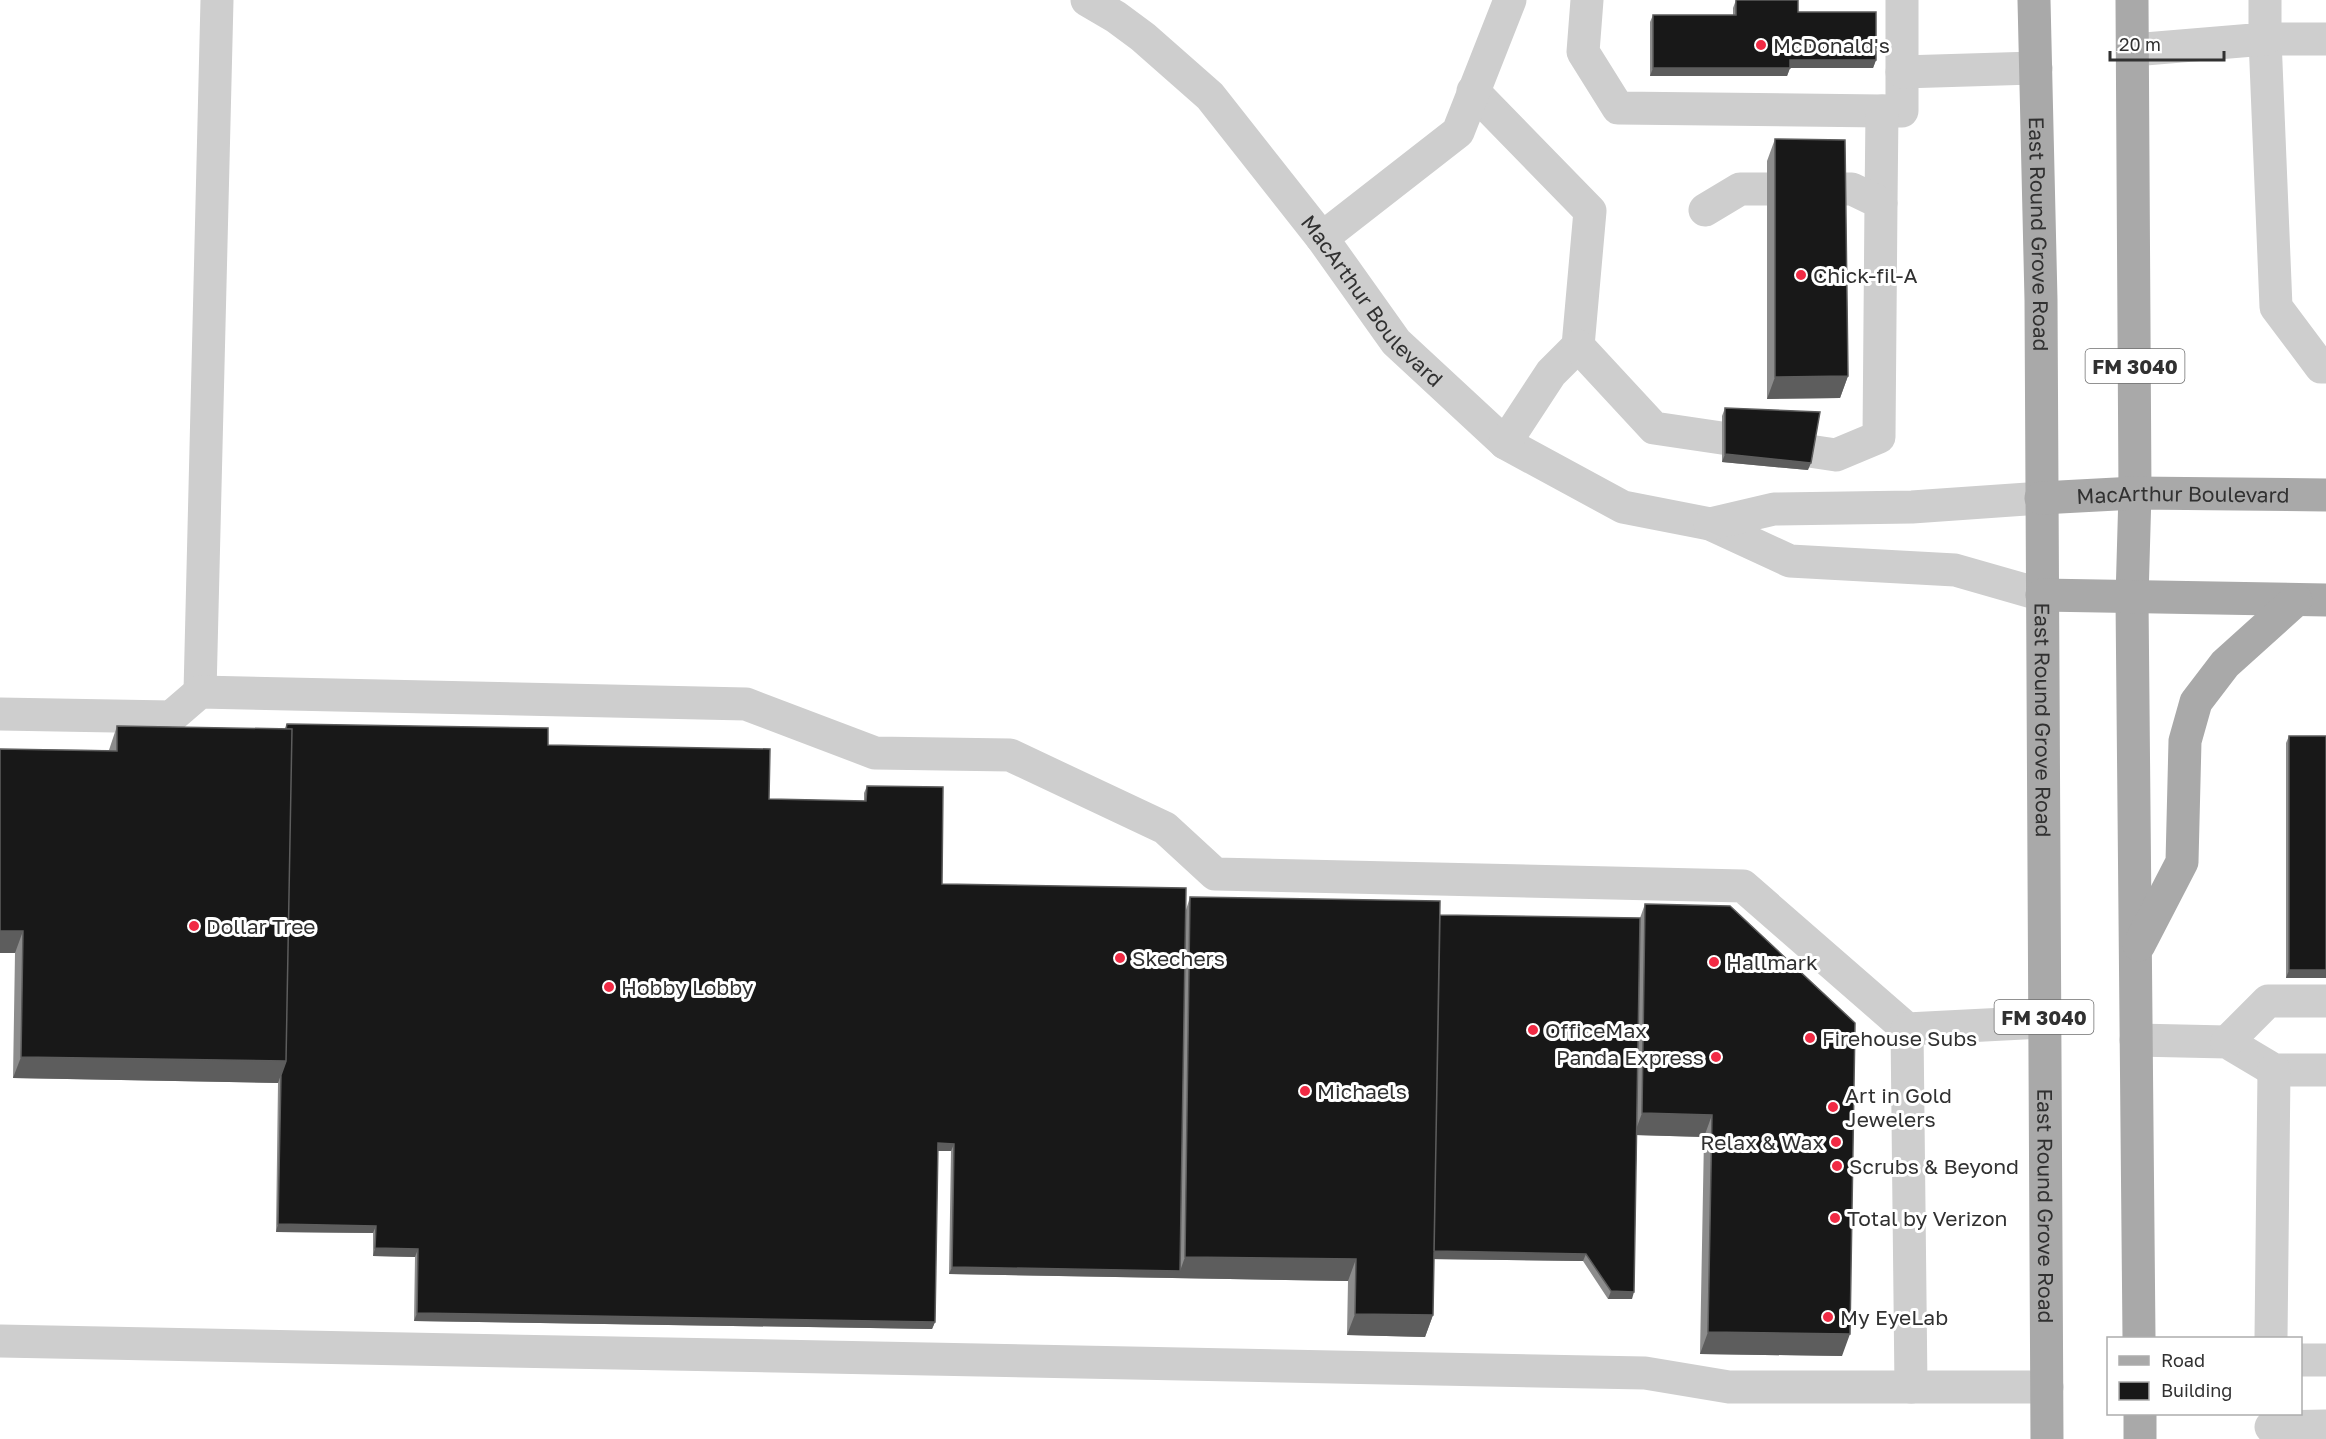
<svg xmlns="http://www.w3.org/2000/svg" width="2326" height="1439" viewBox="0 0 2326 1439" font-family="'Golos Text',sans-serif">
  <rect width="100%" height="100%" fill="#fff"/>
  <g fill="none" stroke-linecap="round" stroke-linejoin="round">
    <!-- minor -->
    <g stroke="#cecece" stroke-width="33">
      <path id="s1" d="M1087,0L1116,17L1143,37L1210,96L1322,238L1396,342L1505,443L1623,507L1710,524L1790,561L1955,570L2042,595"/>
      <path d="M1587,0L1583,52L1618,108L1882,111H1902V0"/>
      <path d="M2326,39H2265L2276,307L2321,367H2326"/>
      <path d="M2133,50L2265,39V0"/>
      <path d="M1902,72L2036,68"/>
      <path d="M1473,91L1590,211L1578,346L1551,373L1505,443"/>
      <path d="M1881,203L1882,111"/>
      <path d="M1322,238L1458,132L1510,0"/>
      <path d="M1578,346L1654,428L1836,455L1879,437L1881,203L1852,189H1740L1705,210"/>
      <path d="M1710,524L1774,509L1912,507L2041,498"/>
      <path d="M200,692L217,0"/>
      <path d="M0,714L171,717L200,692L746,704L875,753L1010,755L1165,828L1215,874L1743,886L1907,1029L2044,1022"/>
      <path d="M1907,1029L1911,1387"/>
      <path d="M2136,1040L2227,1042L2274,1070H2326"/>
      <path d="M2227,1042L2268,1001H2326"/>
      <path d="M2271,1338L2274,1070"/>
      <path d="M0,1341L1645,1373L1729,1387H2047"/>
      <path d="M2300,1360H2326"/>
      <path d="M2271,1427L2326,1426"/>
    </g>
    <!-- major -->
    <g stroke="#a9a9a9" stroke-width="33">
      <path id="s2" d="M2034,0L2041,300L2047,1439"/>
      <path d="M2132,0L2135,493L2132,598L2139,1338"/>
      <path id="s3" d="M2041,498L2135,493L2326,495"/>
      <path d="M2042,595L2326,600"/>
      <path d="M2139,945L2182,862L2185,741L2196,702L2225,664L2296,600"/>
      <path d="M2140,1414V1439"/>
    </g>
  </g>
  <!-- wall -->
  <path fill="#8c8c8c" d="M1736,0L1798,12L1876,60L1873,68H1790L1787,76H1650V22L1653,15H1733V8Z
    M1775,139L1848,376L1840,398L1767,399V161Z
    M1725,408L1808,470L1722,462V416Z
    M287,724L548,745L769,799L864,801V793L867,786L942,884L1186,910L1190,897L1440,915L1640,918L1645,904L1842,1356L1700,1354L1704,1137L1637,1135L1632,1299H1608L1583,1261L1434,1259L1433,1315L1425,1337L1347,1335L1348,1281L949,1274L951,1151H937L935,1322L932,1329L414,1321L415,1257L373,1256V1233L276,1232L278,1083L13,1078L15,953H0V749L109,750L117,726L285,729Z
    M2289,736L2326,978H2286V743Z"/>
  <!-- shaded-wall -->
  <path fill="#5d5d5d" d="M1790,60H1876L1873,68H1787Z
    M1653,68H1790L1787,76H1650Z
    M1848,376L1840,398L1767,399L1775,377Z
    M1725,454L1811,463L1808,470L1722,462Z
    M0,931H23L15,953H0Z
    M2289,970H2326V978H2286Z
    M21,1057L286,1061L278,1083L13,1078Z
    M1642,1113L1712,1115L1704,1137L1634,1135Z
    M938,1143L954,1144L951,1151H935Z
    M278,1224L376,1226L373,1233L276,1232Z
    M375,1248L418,1249L415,1257L373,1256Z
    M1429,1251L1586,1254L1583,1261L1426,1259Z
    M1185,1257L1356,1259L1348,1281L949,1274L952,1267L1180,1271Z
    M1611,1291L1634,1292L1632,1299H1608Z
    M417,1313L935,1322L932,1329L414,1321Z
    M1355,1314L1433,1315L1425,1337L1347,1335Z
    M1708,1332L1850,1334L1842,1356L1700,1354Z"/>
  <!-- building -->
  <path fill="#181818" stroke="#5d5d5d" stroke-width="1.5" d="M1736,0H1798V12H1876V60H1790V68H1653V15H1736Z
    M1775,139L1845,140L1848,376L1775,377Z
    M1725,408L1820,412L1811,463L1725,454Z
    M287,724L548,728V745L770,749L769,799L866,801L867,786L943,787L942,884L1186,888L1180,1271L952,1267L954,1144L938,1143L935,1322L417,1313L418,1249L375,1248L376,1226L278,1224L281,1075L286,1061L292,729H286Z
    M117,726L292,729L286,1061L21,1057L23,931H0V749L117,751Z
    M2289,736H2326V970H2289Z
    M1190,897L1440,901L1433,1315L1355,1314L1356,1259L1185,1257Z
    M1645,904L1730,906L1855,1023L1850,1334L1708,1332L1712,1115L1642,1113Z
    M1440,915L1640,918L1634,1292L1611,1291L1586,1254L1434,1251Z"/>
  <!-- markers -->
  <g fill="#f12a44" stroke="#fff" stroke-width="2">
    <circle cx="1761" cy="45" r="6"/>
    <circle cx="1801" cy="275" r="6"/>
    <circle cx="194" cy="926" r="6"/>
    <circle cx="1120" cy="958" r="6"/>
    <circle cx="1714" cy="962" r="6"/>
    <circle cx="609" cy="987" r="6"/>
    <circle cx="1533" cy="1030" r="6"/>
    <circle cx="1810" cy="1038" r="6"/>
    <circle cx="1716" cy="1057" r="6"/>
    <circle cx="1305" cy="1091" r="6"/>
    <circle cx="1833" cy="1107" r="6"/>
    <circle cx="1836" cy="1142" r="6"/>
    <circle cx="1837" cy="1166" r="6"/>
    <circle cx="1835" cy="1218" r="6"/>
    <circle cx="1828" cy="1317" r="6"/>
  </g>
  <g text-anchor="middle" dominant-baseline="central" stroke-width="6" stroke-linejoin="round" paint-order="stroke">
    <!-- shield labels -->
    <g fill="#fff" stroke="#6f6f6f" stroke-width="1.5">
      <rect x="2085.5" y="349" width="99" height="34" rx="4.5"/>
      <rect x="1994.5" y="1000" width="99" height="34" rx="4.5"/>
    </g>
    <g font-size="20" font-weight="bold" fill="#313131">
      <text x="2135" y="366">FM 3040</text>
      <text x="2044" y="1017">FM 3040</text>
    </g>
    <!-- poi labels -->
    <g font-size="21" fill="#313131" stroke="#fff" text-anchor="start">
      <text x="1773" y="45">McDonald's</text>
      <text x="1813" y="275">Chick-fil-A</text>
      <text x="206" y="926">Dollar Tree</text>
      <text x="1132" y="958">Skechers</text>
      <text x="1726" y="962">Hallmark</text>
      <text x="621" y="987">Hobby Lobby</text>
      <text x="1545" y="1030">OfficeMax</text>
      <text x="1822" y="1038">Firehouse Subs</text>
      <text x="1704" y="1057" text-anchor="end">Panda Express</text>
      <text x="1317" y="1091">Michaels</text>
      <text x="1845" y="1095">Art in Gold<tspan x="1845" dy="24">Jewelers</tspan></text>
      <text x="1824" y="1142" text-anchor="end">Relax &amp; Wax</text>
      <text x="1849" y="1166">Scrubs &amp; Beyond</text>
      <text x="1847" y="1218">Total by Verizon</text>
      <text x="1840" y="1317">My EyeLab</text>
    </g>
    <!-- street labels -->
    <g font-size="21" fill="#313131" stroke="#fff">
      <text stroke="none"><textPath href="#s2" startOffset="234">East Round Grove Road</textPath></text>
      <text stroke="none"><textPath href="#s1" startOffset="418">MacArthur Boulevard</textPath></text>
      <text stroke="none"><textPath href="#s3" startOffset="142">MacArthur Boulevard</textPath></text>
      <text stroke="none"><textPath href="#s2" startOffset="720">East Round Grove Road</textPath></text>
      <text stroke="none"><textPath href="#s2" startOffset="1206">East Round Grove Road</textPath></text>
    </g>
  </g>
  <!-- legend -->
  <rect x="2107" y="1337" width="195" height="78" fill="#ffffff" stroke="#adadad" stroke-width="1.5"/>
  <rect x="2119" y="1356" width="30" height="9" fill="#a9a9a9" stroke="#adadad" stroke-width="1.5"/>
  <text x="2161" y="1367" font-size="18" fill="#313131">Road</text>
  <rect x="2119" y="1382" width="30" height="18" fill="#181818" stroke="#adadad" stroke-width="1.5"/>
  <text x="2161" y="1397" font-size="18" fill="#313131">Building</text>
  <!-- scale -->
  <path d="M2110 51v9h114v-9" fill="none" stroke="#313131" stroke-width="3"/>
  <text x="2119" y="51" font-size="18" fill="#313131" stroke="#ffffff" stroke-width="4.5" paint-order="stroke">20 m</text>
</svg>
